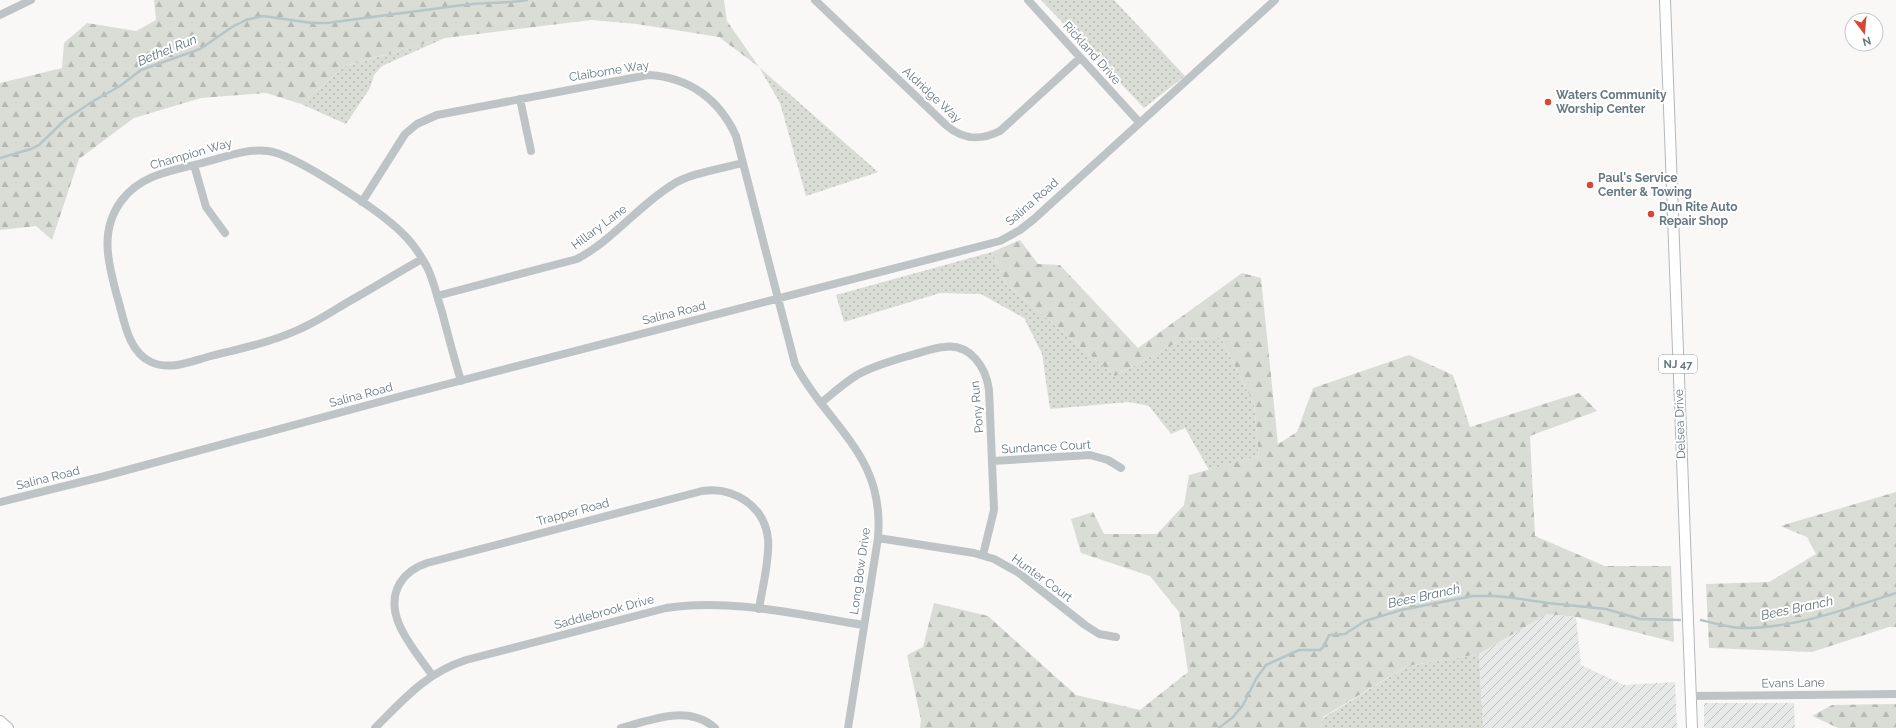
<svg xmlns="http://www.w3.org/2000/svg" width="1896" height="728" viewBox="0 0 1896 728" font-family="Raleway,sans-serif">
  <defs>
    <pattern id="industrial-furrows" width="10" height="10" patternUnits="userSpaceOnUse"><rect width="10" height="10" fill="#e7e8e8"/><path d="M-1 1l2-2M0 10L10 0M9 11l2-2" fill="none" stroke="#bfc1c1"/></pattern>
    <pattern id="grass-dots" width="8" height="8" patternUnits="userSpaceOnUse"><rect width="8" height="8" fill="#daddd6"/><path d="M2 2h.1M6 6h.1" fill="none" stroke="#b5b8b3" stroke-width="1.8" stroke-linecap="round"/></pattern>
    <pattern id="forest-firs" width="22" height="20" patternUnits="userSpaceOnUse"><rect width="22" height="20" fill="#daddd6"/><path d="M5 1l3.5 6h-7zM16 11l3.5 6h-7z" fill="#b5b8b3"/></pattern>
  </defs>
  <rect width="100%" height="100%" fill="#f9f8f7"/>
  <!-- industrial -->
  <path fill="url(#industrial-furrows)" d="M1547,614L1576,617L1581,665L1624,685L1675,682L1677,728H1483L1479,654Z
    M1704,703H1794L1795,728H1704Z"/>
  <!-- grass -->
  <path fill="url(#grass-dots)" d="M1041,0H1114L1185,76L1144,108Z
    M445,38L382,66L374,75L370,88L346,124L301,104L345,66Z
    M759,67L878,172L806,196L780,103Z
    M992,252L1006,284L1115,376L1183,339L1221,338L1254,404L1259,456L1209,470L1185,428L1171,434L1149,406L1129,402L1050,409L1042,354L1024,318L981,294L940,293L844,322L836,295Z
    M1479,654L1483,728H1321L1323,718L1407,666Z"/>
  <!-- forest -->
  <path fill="url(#forest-firs)" d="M154,0H724L727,21L759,67L719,37L637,24L591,20L445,38L345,66L301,104L266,93L201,98L134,118L79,159L52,240L36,226L0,230V83L62,68L64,43L87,23L136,31L156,20Z
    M1020,240L1038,264L1060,265L1138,348L1242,273L1261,278L1278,444L1297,432L1313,388L1409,355L1453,375L1470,427L1579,393L1597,411L1530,436L1535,536L1605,566H1671L1674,642L1576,617L1547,614L1479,654L1407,666L1323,717L1321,728H920L921,720L907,655L923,647L934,603L988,616L1076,695L1140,710L1188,672L1179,612L1150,576L1081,553L1071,519L1093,512L1104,534H1157L1184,505L1189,475L1259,456L1254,404L1221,338L1183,339L1115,376L1006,284L992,252Z
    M1896,492V627H1889L1812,652L1709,648L1706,584L1769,582L1816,554L1807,537L1780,526Z
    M1896,704V728H1838L1812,716L1832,705Z"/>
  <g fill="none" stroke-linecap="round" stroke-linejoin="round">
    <!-- stream -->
    <path stroke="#b7c5c7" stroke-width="2.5" d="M0,158L31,149L39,145L66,119L95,100L120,86L141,70L200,49L232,27L246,20L263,16L312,23H327C372,17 418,11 463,5C484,2 506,4 527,0
      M1701,620C1713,623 1727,627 1740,628C1793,629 1846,609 1896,593
      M1219,728L1233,717L1243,705L1256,679L1266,665L1299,650H1320L1324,646L1329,635L1345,634L1365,621L1401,610L1473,596H1494L1514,598L1548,603L1606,609L1640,619L1680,620"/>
    <!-- major casing -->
    <g stroke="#b2b8bb" stroke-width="12">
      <path id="major" d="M1665,0L1692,728
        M0,721L8,728"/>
    </g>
    <!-- minor -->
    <path stroke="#bec4c6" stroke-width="8" d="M815,0L946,125C963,140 980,141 1000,131L1080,58
      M1028,0L1139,122
      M0,15L31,0
      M520,99L531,151
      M194,165L206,207L225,233
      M362,202L405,134L417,124L437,115L648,75C689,77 719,99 736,136L795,364C802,378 811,390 820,402C856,448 883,476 878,538L848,728
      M422,259C397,273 373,288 348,302C333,311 318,321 302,328C273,342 242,348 211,356C192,361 170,371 151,362C127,351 124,318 117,296C108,263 99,230 122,200C142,174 172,171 202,163C223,158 246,148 268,151C295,154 381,212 401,232C412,242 420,254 427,267C434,281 437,297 442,312C448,335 454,358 461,381
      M437,296L577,259C613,240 638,206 672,185C690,173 721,169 742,163
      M821,403C832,394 844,383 857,375C873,366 891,361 908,356C920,353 932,348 944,347C970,343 986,367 989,390L994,510L983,555
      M993,461L1090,455L1108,460L1121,468
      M0,502L105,476L405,395L1000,241L1020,230L1034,219L1275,0
      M878,538L974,553L994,559L1019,573L1085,625L1099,634L1116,637
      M432,675C415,650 381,615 400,583C406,573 415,567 427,563L702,491C733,486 765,506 768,539C770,559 762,589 759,609
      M1691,696L1896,694
      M375,728C404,699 426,673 466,660L666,608C732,598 799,615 864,625
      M621,728C651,720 688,704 715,728"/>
    <!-- major -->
    <use href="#major" stroke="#fff" stroke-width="10"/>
  </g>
  <!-- markers -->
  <g fill="#d94536" stroke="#fff" stroke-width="1.5">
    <circle cx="1548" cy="102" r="4"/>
    <circle cx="1590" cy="185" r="4"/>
    <circle cx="1651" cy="214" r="4"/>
  </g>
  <g text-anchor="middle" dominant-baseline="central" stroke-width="4" stroke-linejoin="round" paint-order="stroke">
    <!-- shield labels -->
    <rect fill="#fff" stroke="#94a0a6" stroke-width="1" x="1659" y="355" width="38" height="18" rx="3"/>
    <g font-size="11" font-weight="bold" fill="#667880">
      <text x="1678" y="364">NJ 47</text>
    </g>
    <!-- street labels -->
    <g font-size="12" fill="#667880" stroke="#fff">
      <text transform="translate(1092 53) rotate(48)">Rickland Drive</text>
      <text transform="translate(609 71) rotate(-9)">Claiborne Way</text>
      <text transform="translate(932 95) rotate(43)">Aldridge Way</text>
      <text transform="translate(191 154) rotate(-16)">Champion Way</text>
      <text transform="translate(1032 202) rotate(-41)">Salina Road</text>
      <text transform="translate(599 227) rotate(-37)">Hillary Lane</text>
      <text transform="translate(674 313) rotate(-14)">Salina Road</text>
      <text transform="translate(361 395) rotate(-15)">Salina Road</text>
      <text transform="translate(977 407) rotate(-95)">Pony Run</text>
      <text transform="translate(1680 424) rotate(-92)">Delsea Drive</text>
      <text transform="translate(1046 447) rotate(-3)">Sundance Court</text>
      <text transform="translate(48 478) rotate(-14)">Salina Road</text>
      <text transform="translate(573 512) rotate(-15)">Trapper Road</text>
      <text transform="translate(860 571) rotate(-82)">Long Bow Drive</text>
      <text transform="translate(1042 578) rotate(36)">Hunter Court</text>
      <text transform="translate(604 612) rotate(-15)">Saddlebrook Drive</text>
      <text transform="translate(1793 683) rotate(-1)">Evans Lane</text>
    </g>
    <!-- poi labels -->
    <g font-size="12" font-weight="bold" fill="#667880" stroke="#fff" text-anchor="start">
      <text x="1556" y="95">Waters Community<tspan x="1556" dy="14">Worship Center</tspan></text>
      <text x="1598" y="178">Paul's Service<tspan x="1598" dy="14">Center &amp; Towing</tspan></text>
      <text x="1659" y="207">Dun Rite Auto<tspan x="1659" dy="14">Repair Shop</tspan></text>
    </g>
    <!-- water labels -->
    <g font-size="13" font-style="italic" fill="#60767a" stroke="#fff">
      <text transform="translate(167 50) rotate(-22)">Bethel Run</text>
      <text transform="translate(1424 596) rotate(-12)">Bees Branch</text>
      <text transform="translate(1797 608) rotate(-12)">Bees Branch</text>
    </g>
  </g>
  <!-- north arrow -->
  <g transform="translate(1864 32) rotate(164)"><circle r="19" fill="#ffffff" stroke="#c2c9cc"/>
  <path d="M0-3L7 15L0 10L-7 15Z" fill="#d94536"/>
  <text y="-6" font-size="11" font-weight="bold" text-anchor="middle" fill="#667880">N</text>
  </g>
</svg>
